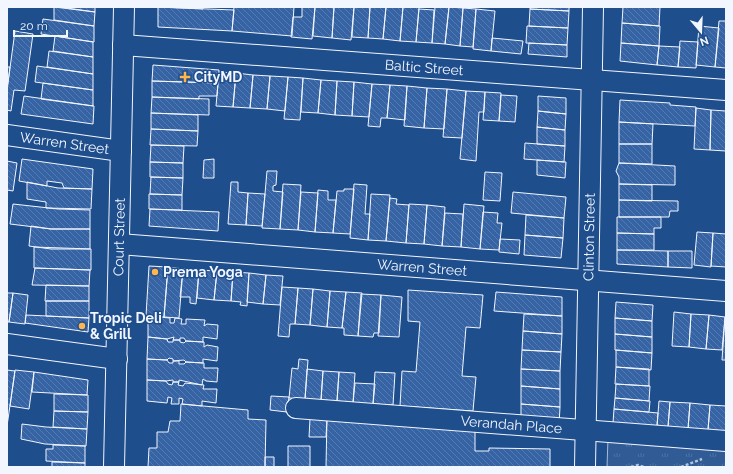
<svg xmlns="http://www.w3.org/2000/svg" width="733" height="474" viewBox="0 0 733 474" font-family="Raleway,sans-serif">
  <defs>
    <pattern id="park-tufts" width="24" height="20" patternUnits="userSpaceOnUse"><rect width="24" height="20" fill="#305b95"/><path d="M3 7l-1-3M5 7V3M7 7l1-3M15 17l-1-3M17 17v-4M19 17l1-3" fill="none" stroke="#4e73a5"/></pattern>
    <pattern id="building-back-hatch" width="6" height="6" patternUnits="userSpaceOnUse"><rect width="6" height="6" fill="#3563a3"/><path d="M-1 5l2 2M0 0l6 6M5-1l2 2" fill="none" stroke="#537ab1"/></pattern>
  </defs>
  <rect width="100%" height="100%" fill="#1f4e8c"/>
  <!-- park -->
  <path fill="url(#park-tufts)" stroke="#a8bbd7" d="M608,438L726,448V467H607Z"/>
  <!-- building -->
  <path fill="url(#building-back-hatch)" stroke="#f2f6ff" d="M54,7L95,12L94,26L54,20Z
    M60,7H95V12Z
    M158,7H203V9Z
    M158,7L234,10L232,31L158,27Z
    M234,7H294L292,36L232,31Z
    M302,7H315L312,39L291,37L293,17H302Z
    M315,7H334L332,38L313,36Z
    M334,7H354L351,40L332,38Z
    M354,7H370L368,38L352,37Z
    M370,7H386L383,39L368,38Z
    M386,7H403L400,41L383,39Z
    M403,7H419L416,42L400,41Z
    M435,7H449L445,44L432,43Z
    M449,7L463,8L460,46L445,44Z
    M530,7H569V11L530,9Z
    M623,7H660L659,26L622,23Z
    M463,8L476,9L473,47L460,46Z
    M419,9L434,10L432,43L416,42Z
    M476,9L495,11L491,51L473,49Z
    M530,9L569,11L568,28L529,26Z
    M43,19L94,26V42L41,34Z
    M719,21H726V68L715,67Z
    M622,23L660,26L659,46L621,43Z
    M527,26L568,28L567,45L526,43Z
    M699,26L719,28L715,67L696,65Z
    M15,31L33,34L25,91L14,90L11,111L7,110V90Z
    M55,36L93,42V57L53,51Z
    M492,38L523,41L521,54L491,51Z
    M680,41L698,42L696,68L678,67Z
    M529,43L567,45V57L528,54Z
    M621,43L659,46L657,65L620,61Z
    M659,46L680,47L678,67L657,65Z
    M49,51L93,57V74L47,67Z
    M153,65L219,70L218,83L152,81Z
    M37,66L93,74V90L35,82Z
    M7,67H10L7,90Z
    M219,72L236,73L233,107L216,106Z
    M236,73L253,75L250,108L233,107Z
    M253,75L270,76L267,109L250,108Z
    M270,76L288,77L285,111L267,109Z
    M288,77L303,78L300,120L284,119Z
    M303,78L321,80L318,113L301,112Z
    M321,80L337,81L335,115L318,113Z
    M152,81L218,83L217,96H199V99L152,97Z
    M337,81L354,82L352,116L335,115Z
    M354,82L372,84L369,117L352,116Z
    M43,83L93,90V106L41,99Z
    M372,84L390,85L387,118H381L380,127L368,126Z
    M390,85L407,86L405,120L387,118Z
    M407,86L427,88L424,128L404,126Z
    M427,88L447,89L444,129L424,128Z
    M447,89L466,91L462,138L443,137Z
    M466,91L485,92L484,112H479L476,161L460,159Z
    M485,92L501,93L499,121L483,120Z
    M501,95L517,96L515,122L499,121Z
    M24,96L94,106L93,124L21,114Z
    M538,96L566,98V114L538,111Z
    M152,97L209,99V115L151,113Z
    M620,100L670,103V105L696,107L695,126L619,122Z
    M696,108L711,110L710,150L694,149Z
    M711,110L726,111V151L710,150Z
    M538,111L566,114L565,130L537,127Z
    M151,113L198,115V131L151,129Z
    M619,122L653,124L652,144H619Z
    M537,127L565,130V146L537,144Z
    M151,129L198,131L197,146L150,145Z
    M525,143L565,146L564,162L524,159Z
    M619,144H652V164L619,163Z
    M151,145L184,146L183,163L150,162Z
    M22,159L93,169L92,189L64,188L62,183L47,181V186L19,181Z
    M214,159V178H203L204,160Z
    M537,160L566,162L565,178L537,175Z
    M7,161L17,163L13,191L7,190Z
    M150,162L183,163V178L150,177Z
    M619,163L675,166V185L619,184V177L616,171Z
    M267,171H277L276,185L273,186V191L283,192L280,229L262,228Z
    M485,172L502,173L500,201L483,200Z
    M151,177L183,178L182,195L150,194Z
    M27,182L58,188L92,189L91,209L46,208V202L27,199Z
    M231,182H238V192L248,193L246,225L228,224Z
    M283,184L301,185L298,230L280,229Z
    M354,184L367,185L365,214H370L368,240L350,238Z
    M619,184L652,185V201L619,200Z
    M344,189H354L350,234L333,233L337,191H344Z
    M318,190L328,191V200H336L333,233L315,232Z
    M301,192L318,193L315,232L298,230Z
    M513,192L566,197L564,218L511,213Z
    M248,193L265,194L262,226L246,225Z
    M149,194L182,195V210L149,209Z
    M371,194L390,195L386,241L368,240Z
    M390,198L397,199L396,204L409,205L406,243L386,241Z
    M619,200L678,201V211H670L669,217H619Z
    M13,204L58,209L90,210V229H51L10,224Z
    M409,204L427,205L424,244L406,243Z
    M464,204L484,206L480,249L461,247Z
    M427,205L445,207L442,246L424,244Z
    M150,209L219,212L218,231L149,226Z
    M483,212L498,213L497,223H502L499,250L480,249Z
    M445,213L463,214L461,247L442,246Z
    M526,215L564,218L563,238L525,235Z
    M617,217H661V228H654V234L617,233Z
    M31,226L51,229H90V249H51L29,246Z
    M697,232L713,233L711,267L694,265Z
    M617,233L654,234V250H617Z
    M713,233L726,234V267L711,266Z
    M525,235L563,238L561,258L524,255Z
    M500,239L520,240L519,254L499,252Z
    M34,247L91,249V270L34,268Z
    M617,250L668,251V267L617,264Z
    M668,251H692V268L668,267Z
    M149,266L168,267L164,317L146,316Z
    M168,267L183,269L179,318L164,317Z
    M35,268L90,270L89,286L32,285Z
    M183,269L199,270L196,304L190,303V297H180Z
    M199,270L217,271L214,300L197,298Z
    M217,271L233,272L231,301L214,300Z
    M233,272L249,273L247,306L240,305L241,302L231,301Z
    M249,273L266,275L263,304L247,302Z
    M266,275L283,276L280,305L263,304Z
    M46,285L89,286V301H45Z
    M282,287L298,288L295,324H290L289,337L278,336Z
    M298,288L313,289L310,325L295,324Z
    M313,289L330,291L327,327L310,325Z
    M408,290L483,295L480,328L466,327L462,376L476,377L473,411L400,406L402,371L416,372L420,322L408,321Z
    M330,291L346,292L342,328L327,327Z
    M346,292L362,293L358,336L344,335V328H342Z
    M496,292L562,297V316L494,311Z
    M7,293H13L9,322H7Z
    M13,293L28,295L25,324L9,322Z
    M361,294L381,295L379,333H374L373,337L358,336Z
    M381,295L402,297L399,337L378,336Z
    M46,301H89V318L46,316Z
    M616,302L653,305L652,321L615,318Z
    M674,312L691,314L689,347L672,346Z
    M524,314L562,316V334L523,331Z
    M691,314L709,315L706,349L689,347Z
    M26,315L89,318L88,332L25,323Z
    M709,315L725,317L722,350L706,349Z
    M148,316L170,318V323H174L175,318L182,319L181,324H186V319L205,320L204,326L207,324L218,325L217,339L203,337V342L186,341L184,338H180V340H173L174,337L167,339L148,337Z
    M725,317H726V360H722Z
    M615,318L652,321V337L615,334Z
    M523,331L562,334L561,352L522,350Z
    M615,334L652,337V353L615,350Z
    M148,337L167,339L168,342H173V340H180V342L184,343L186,341L204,342V347L207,345L218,347L217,361L203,359V363L186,362L184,360L173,361V359L169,358L167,360L147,359Z
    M522,350L561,352L560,371L521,369Z
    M616,350L652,353L651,370L616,367Z
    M147,359L167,360L169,363H173V361H179V364H184L186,362L204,363V368H218L217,382L206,381L203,379L202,385L179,380V382H173V380L166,381L147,380Z
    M299,359L308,360L305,399L289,398L292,368L298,369Z
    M616,367L649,369V386L615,384Z
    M307,369L323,371L321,400L305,399Z
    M521,369L560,371V389L521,386Z
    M7,370L15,371L7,426Z
    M15,370L34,372L29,409L10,406Z
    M323,371L339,372L337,401L321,400Z
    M34,372L88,380L87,395L32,392Z
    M339,372L355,373L353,403L337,401Z
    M375,372L395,373L393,405L373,404Z
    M147,380L166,381L168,384L172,385L173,382H179L178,385L183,386L185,383L204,385L203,389H217L216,403L202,401V406L182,404L183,399L179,398V404H171L172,398L168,397L167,403L147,401Z
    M355,383L375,384L373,404L353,403Z
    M616,384L650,386L649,401L615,398Z
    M521,386L560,389V407L521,404Z
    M54,394L88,395V412L54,411Z
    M271,396L289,397L287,412L270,410Z
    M615,398L650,401L649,412L614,409Z
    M659,401L670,402L668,427L657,426Z
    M670,402L690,403L688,429L668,427Z
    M690,403L710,405L708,430L688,429Z
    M181,404L248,410V419L266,420L265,467H148L149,448H157V432H168L170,421H180Z
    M521,404L560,407L559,425L521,416Z
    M710,405L726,406V432L708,430Z
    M614,409L658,413L657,426L613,423Z
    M54,411L88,412L87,429L53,427Z
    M327,416L475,428V451H489V448L550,449V467H326Z
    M310,419H327L326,437H309Z
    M22,424L46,427L87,429L86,446L45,444L21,439Z
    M53,445L85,446V463L46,461V449H53Z
    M288,446H310V467H288Z
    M265,457H274V467H265Z
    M52,462L85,463V467H52Z"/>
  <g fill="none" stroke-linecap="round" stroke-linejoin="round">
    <!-- minor casing -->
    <g stroke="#f2f6ff" stroke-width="22">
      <g id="minor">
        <path id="s1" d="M123,45L726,90"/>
        <path id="s2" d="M7,135L121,151"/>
        <path id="s3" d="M119,244L726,291"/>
        <path d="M7,344L117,359"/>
        <path id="s4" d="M296,408L726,441"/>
        <path id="s5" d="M114,467L124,7"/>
        <path id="s6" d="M585,467L593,7"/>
      </g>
    </g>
    <!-- path -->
    <path stroke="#b3c4dc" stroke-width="2.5" stroke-dasharray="3 2" stroke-linecap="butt" d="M631,467L638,465L644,467
      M681,467L702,459"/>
    <!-- minor -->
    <use href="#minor" stroke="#1f4e8c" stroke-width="20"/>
  </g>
  <!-- markers -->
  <g fill="#ffb74d" stroke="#1f4e8c" stroke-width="1.5">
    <path d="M183 71h4v4h4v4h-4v4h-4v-4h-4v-4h4z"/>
    <circle cx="155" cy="272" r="4"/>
    <circle cx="82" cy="326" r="4"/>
  </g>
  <g text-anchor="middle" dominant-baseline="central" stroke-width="3" stroke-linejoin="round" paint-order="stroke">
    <!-- street labels -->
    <g font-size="14" fill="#f2f6ff" stroke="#1f4e8c">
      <text stroke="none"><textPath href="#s1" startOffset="302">Baltic Street</textPath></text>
      <text stroke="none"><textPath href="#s2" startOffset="58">Warren Street</textPath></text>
      <text stroke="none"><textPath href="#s5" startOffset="230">Court Street</textPath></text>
      <text stroke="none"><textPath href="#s6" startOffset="230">Clinton Street</textPath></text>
      <text stroke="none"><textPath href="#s3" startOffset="304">Warren Street</textPath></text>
      <text stroke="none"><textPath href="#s4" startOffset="216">Verandah Place</textPath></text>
    </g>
    <!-- poi labels -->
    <g font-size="14" font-weight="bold" fill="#f2f6ff" stroke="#1f4e8c" text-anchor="start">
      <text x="194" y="77">CityMD</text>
      <text x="163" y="272">Prema Yoga</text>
      <text x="90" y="318">Tropic Deli<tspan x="90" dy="16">&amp; Grill</tspan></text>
    </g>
  </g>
  <!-- border -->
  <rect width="733" height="474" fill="none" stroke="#f2f6ff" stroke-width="16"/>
  <!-- north arrow -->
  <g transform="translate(701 32) rotate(161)" stroke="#1f4e8c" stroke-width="3" paint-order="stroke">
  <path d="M0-3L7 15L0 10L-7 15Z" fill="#f2f6ff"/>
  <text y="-6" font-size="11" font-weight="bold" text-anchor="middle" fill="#f2f6ff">N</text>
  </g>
  <!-- scale -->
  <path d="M14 30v6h53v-6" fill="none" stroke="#f2f6ff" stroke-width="2"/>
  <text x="20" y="30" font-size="12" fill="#f2f6ff" stroke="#1f4e8c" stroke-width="3" paint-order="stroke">20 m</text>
</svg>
